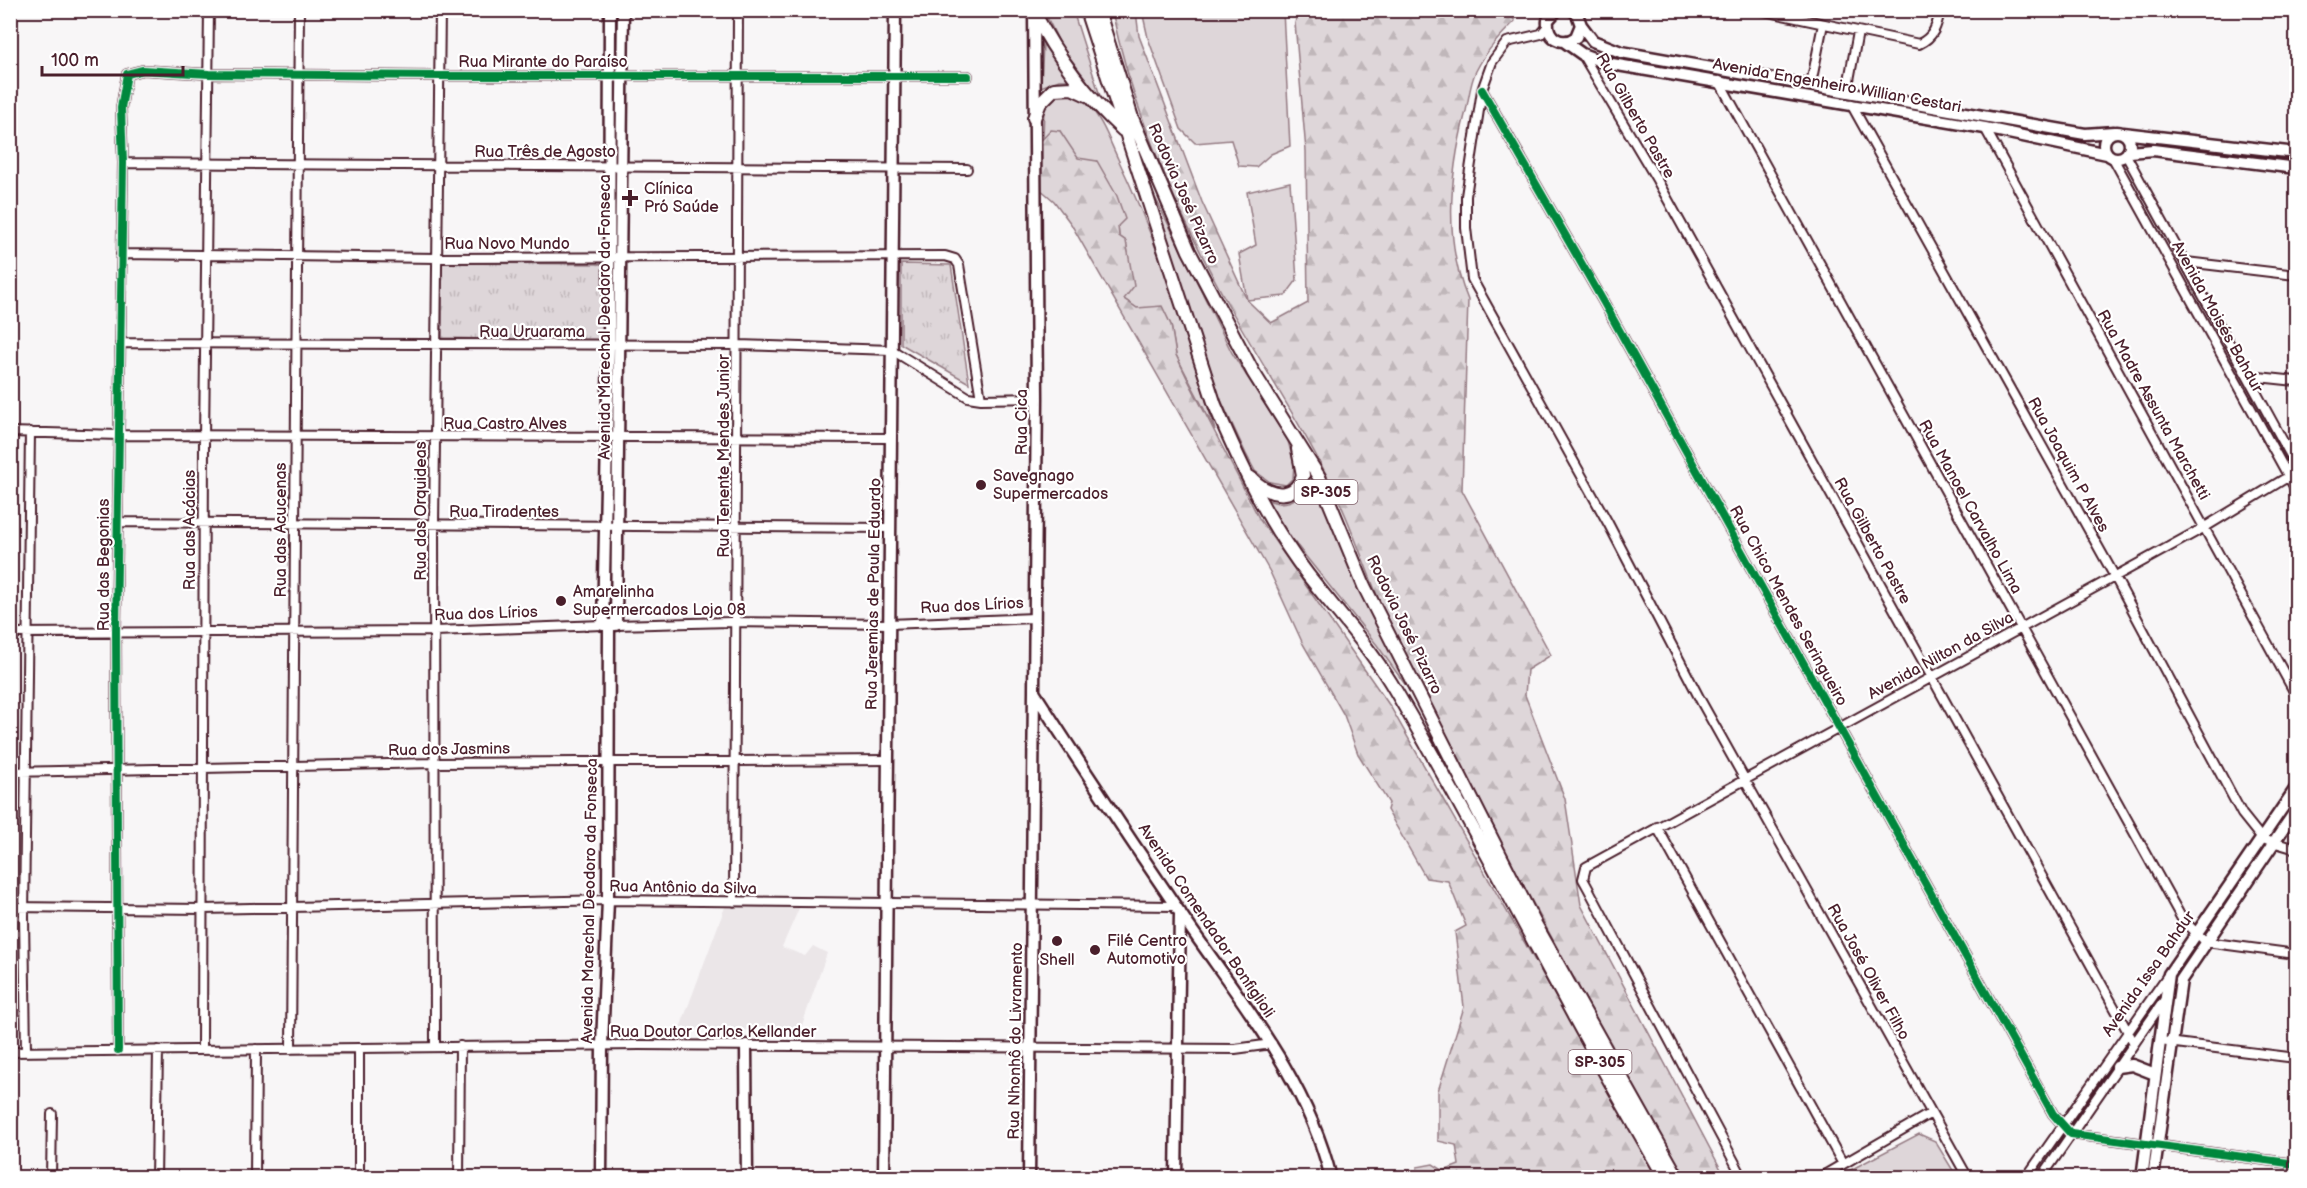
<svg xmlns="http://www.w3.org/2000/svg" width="2307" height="1188" viewBox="0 0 2307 1188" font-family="'Balsamiq Sans',sans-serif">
  <defs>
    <pattern id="forest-firs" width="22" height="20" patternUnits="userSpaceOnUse" patternTransform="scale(1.5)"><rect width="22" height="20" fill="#ded6d9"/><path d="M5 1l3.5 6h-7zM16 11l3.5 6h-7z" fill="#c0b7ba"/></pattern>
    <pattern id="park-tufts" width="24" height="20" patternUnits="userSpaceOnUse" patternTransform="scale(1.5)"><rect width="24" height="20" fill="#ded6d9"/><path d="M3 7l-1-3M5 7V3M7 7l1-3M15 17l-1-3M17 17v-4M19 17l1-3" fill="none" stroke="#c0b7ba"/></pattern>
  </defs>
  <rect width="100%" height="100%" fill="#f8f6f7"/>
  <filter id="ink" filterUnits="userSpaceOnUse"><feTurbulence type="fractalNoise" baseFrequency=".0167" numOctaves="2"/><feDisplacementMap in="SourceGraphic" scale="12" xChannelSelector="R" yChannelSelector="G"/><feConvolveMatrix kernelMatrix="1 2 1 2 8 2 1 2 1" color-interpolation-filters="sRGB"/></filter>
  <g filter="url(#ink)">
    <!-- built -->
    <path fill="#ebe6e8" d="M800,906L782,947L805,956L813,946L827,953L800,1031L680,1028L725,907Z"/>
    <!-- green -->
    <path fill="#ded6d9" stroke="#947a82" stroke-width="1.5" d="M1044,11H1073L1101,99L1061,46Z
      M1142,11H1283L1290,146L1271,154L1256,167L1239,166L1231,140L1195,143L1181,129L1148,38Z
      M1043,44L1070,80H1059L1041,87Z
      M1057,95C1068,93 1078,96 1086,103C1101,116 1110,142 1118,159C1160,246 1187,338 1215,430L1176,355L1171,325L1162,307L1137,308L1124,299L1128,254L1126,241L1119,236L1118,226L1060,131L1043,140L1044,106Z
      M1290,182L1297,280L1285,296L1247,300L1239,254L1256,245L1247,192Z
      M1149,185L1232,353L1288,441L1294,464L1293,478L1286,485L1270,482L1255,471L1246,454L1220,398Z
      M1311,474L1406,682L1409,690L1377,645L1291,538L1266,499C1290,510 1304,496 1311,474Z
      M1919,1134L1935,1141L1957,1177H1837Z"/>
    <!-- forest -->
    <path fill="url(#forest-firs)" stroke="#947a82" stroke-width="1.5" d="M1507,10L1515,21C1500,36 1486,51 1476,71C1470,83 1469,98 1466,111C1450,172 1443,241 1468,300L1462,490L1551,655L1527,670L1525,695L1565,799L1581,905L1725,1177H1685C1585,1001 1487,823 1397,641C1370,586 1354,526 1325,472C1296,416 1261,363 1230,308C1179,216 1133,114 1112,11H1136L1139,36L1202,202L1247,300L1271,323L1308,303L1306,151L1295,23L1298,11Z
      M1051,130L1060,131L1078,158L1097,161L1117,196L1125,219L1118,226L1119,236L1126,241L1134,286L1124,299L1137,308L1162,306L1171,325L1176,355L1188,380L1260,520L1390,706L1658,1177H1418L1417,1167L1433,1164L1444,1171L1459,1165L1456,1145L1438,1141V1091L1464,1007L1455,932L1466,926L1448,881L1426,878L1387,810L1389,803L1358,754L1344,715L1303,644L1270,572L1071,224L1054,201L1039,188L1038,144Z"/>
    <!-- park -->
    <path fill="url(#park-tufts)" stroke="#947a82" stroke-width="1.5" d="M442,263L603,264L604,341L442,338Z
      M901,264L951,265L969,383L901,344Z"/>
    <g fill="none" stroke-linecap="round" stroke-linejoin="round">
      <!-- street casing -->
      <g stroke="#4a1f2b" stroke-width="12">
        <path id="street" d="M1759,10L1919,44C1934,37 1937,26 1940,10
          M1548,26L1541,34L1507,42L1492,62L1482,90L1466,196V228L1472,279L1608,523L1702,703L1968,1178
          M1582,54L1657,180L2134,1043
          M1719,81L2182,919L2206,942L2296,954
          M1811,84L1823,24
          M1482,90L1603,301L2053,1114L2071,1134L2296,1164
          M1847,91L1858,32
          M1851,104L2115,577L2242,814L2262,839L2296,849
          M1985,128L2296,695
          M2126,155L2296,465
          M2113,158L2296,490
          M123,163L967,169
          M121,254L437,258L945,256L955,259L959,265L981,399
          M2186,262L2296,275
          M120,343L738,345L892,350L968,397L981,399L1037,398
          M2249,376L2296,381
          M10,432L119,435L891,438
          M117,522L890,528
          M616,625L730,622L889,624L1035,618
          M10,633L435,631L603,625
          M10,772L435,763L888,760
          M1657,827L1843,1164
          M734,902L738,10
          M10,907L203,909L608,900L1176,906
          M2160,1041L2296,1058
          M435,1047L434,526L440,10
          M202,1049L204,440L209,10
          M291,1049L299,10
          M118,1050L116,631L123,163L121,108L127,74L143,70L209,74L439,76H968
          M10,1052L640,1045L1235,1049L1272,1044
          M26,1052L24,917L30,432
          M51,1178L52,1114
          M156,1178L158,1050
          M255,1178L256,1049
          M359,1178V1048
          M459,1178L460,1046
          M1743,1178L1588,888L1583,879L1586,867L2205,527L2296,472
          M1819,1178L1931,1113
          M2026,1178L2168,975
          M2041,1178L2165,999"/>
      </g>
      <!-- secondary casing -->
      <g stroke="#4a1f2b" stroke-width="15">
        <path id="secondary" d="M610,10L609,346L603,625H616L623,10
          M1557,10L1548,20C1546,38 1562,47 1576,37L1581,25L1577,14L1572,10
          M1581,25L1593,41L1621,52L2085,134L2114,132
          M1565,42L1582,54L1606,63L1985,128L2107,154
          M2104 145a13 13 0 1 1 26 0a13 13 0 1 1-26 0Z
          M2123,133L2296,153
          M2129,152L2153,150L2296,168
          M1034,692C1084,770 1135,847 1187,923C1243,1004 1307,1080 1331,1178
          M746,1045L747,1178
          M2117,1067L2132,1065L2155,1074
          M601,1178L602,1045L608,900L609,625
          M884,1178L895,10
          M1029,1178L1037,398L1034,11
          M1176,1178L1180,912
          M2142,1178L2169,974L2296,788
          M2153,1178L2181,980L2296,810"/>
      </g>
      <!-- primary casing -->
      <g stroke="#4a1f2b" stroke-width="16">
        <path id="primary" d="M1086,10L1215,405C1241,466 1268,523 1308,575C1336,611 1367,644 1391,683C1451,784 1505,889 1561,992C1594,1055 1630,1116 1665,1178
          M1098,10L1132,118L1189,251L1253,372L1319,477L1364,586L1534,922L1678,1178
          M1034,12C1057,57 1086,96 1123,130
          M1034,118L1040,103L1054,89L1072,88L1087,95
          M1251,478C1267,495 1294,503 1303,475L1298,449"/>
      </g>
      <!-- street -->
      <use href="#street" stroke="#fff" stroke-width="8"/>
      <!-- secondary -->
      <use href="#secondary" stroke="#fff" stroke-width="10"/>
      <!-- primary -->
      <use href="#primary" stroke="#fff" stroke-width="12"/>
      <!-- cycleway casing -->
      <g stroke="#fff" stroke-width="11">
        <path id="cycleway" d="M1482,90L1603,301L2053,1114L2071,1134L2296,1164
          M118,1050L116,631L123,163L121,108L127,74L143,70L209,74L439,76H968"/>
      </g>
      <!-- cycleway -->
      <use href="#cycleway" stroke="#00873e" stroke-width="8"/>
    </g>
  </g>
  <!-- markers -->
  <g fill="#4a1f2b" stroke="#fff" stroke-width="2">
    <path d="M627 189h6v6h6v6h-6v6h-6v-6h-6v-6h6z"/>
    <circle cx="981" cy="485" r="6"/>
    <circle cx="561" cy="601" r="6"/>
    <circle cx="1057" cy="941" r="6"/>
    <circle cx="1095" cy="950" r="6"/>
  </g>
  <g text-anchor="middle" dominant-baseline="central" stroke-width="4.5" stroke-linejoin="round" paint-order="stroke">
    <!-- shield labels -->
    <g fill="#fff" stroke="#80626b" stroke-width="1.5">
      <rect x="1294.5" y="480" width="63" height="24" rx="4.5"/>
      <rect x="1568.5" y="1050" width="63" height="24" rx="4.5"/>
    </g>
    <g font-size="15" font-weight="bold" fill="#4a1f2b">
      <text x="1326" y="492">SP-305</text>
      <text x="1600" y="1062">SP-305</text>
    </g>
    <!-- street labels -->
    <g font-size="16" fill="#4a1f2b" stroke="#fff">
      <text x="543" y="62">Rua Mirante do Paraíso</text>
      <text transform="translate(1837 86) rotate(10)">Avenida Engenheiro Willian Cestari</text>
      <text transform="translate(1635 116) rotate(60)">Rua Gilberto Pastre</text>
      <text x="545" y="152">Rua Três de Agosto</text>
      <text transform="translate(1183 194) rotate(66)">Rodovia José Pizarro</text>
      <text x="507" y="244">Rua Novo Mundo</text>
      <text transform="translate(605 317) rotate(-90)">Avenida Marechal Deodoro da Fonseca</text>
      <text transform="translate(2217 317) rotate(61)">Avenida Moisés Bahdur</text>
      <text x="532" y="332">Rua Uruarama</text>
      <text transform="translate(2153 405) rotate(61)">Rua Madre Assunta Marchetti</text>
      <text transform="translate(1022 422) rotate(-90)">Rua Cica</text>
      <text x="505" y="424">Rua Castro Alves</text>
      <text transform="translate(724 456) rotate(-90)">Rua Tenente Mendes Junior</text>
      <text transform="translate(2068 465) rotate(61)">Rua Joaquim P Alves</text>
      <text transform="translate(1970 507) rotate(61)">Rua Manoel Carvalho Lima</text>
      <text transform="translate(421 511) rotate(-90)">Rua das Orquideas</text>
      <text x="504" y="512">Rua Tiradentes</text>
      <text transform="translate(190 530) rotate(-90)">Rua das Acácias</text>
      <text transform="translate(281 530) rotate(-90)">Rua das Acucenas</text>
      <text transform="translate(1872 541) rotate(61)">Rua Gilberto Pastre</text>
      <text transform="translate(104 565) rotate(-90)">Rua das Begonias</text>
      <text transform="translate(874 594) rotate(-89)">Rua Jeremias de Paula Eduardo</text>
      <text transform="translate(972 606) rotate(-3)">Rua dos Lírios</text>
      <text transform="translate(1788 606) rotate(61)">Rua Chico Mendes Seringueiro</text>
      <text transform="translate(486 614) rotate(-2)">Rua dos Lírios</text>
      <text transform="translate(1404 625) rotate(64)">Rodovia José Pizarro</text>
      <text transform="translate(1941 656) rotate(-29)">Avenida Nilton da Silva</text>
      <text transform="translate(449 750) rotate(-1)">Rua dos Jasmins</text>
      <text transform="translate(683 888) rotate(1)">Rua Antônio da Silva</text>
      <text transform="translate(590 901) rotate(-89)">Avenida Marechal Deodoro da Fonseca</text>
      <text transform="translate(1206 921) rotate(56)">Avenida Comendador Bonfiglioli</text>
      <text transform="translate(1868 972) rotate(61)">Rua José Oliver Filho</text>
      <text transform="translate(2149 974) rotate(-55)">Avenida Issa Bahdur</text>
      <text x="713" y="1032">Rua Doutor Carlos Kellander</text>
      <text transform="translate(1016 1041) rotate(-89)">Rua Nhonhô do Livramento</text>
    </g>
    <!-- poi labels -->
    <g font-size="16" fill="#4a1f2b" stroke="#fff" text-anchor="start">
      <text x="644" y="189">Clínica<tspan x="644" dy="18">Pró Saúde</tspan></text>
      <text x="993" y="476">Savegnago<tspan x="993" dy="18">Supermercados</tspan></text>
      <text x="573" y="592">Amarelinha<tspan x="573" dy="18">Supermercados Loja 08</tspan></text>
      <text x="1107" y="941">Filé Centro<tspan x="1107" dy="18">Automotivo</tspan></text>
      <text x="1057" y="960" text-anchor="middle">Shell</text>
    </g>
  </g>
  <!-- margin -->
  <rect width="2307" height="1188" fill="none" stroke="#fff" stroke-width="36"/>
  <rect x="18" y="18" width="2271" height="1152" fill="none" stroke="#4a1f2b" stroke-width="2" filter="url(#ink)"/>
  <!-- scale -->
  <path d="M42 66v9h141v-9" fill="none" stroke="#4a1f2b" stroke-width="3"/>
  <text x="51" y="66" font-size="18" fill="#4a1f2b" stroke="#ffffff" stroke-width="4.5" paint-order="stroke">100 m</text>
</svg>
